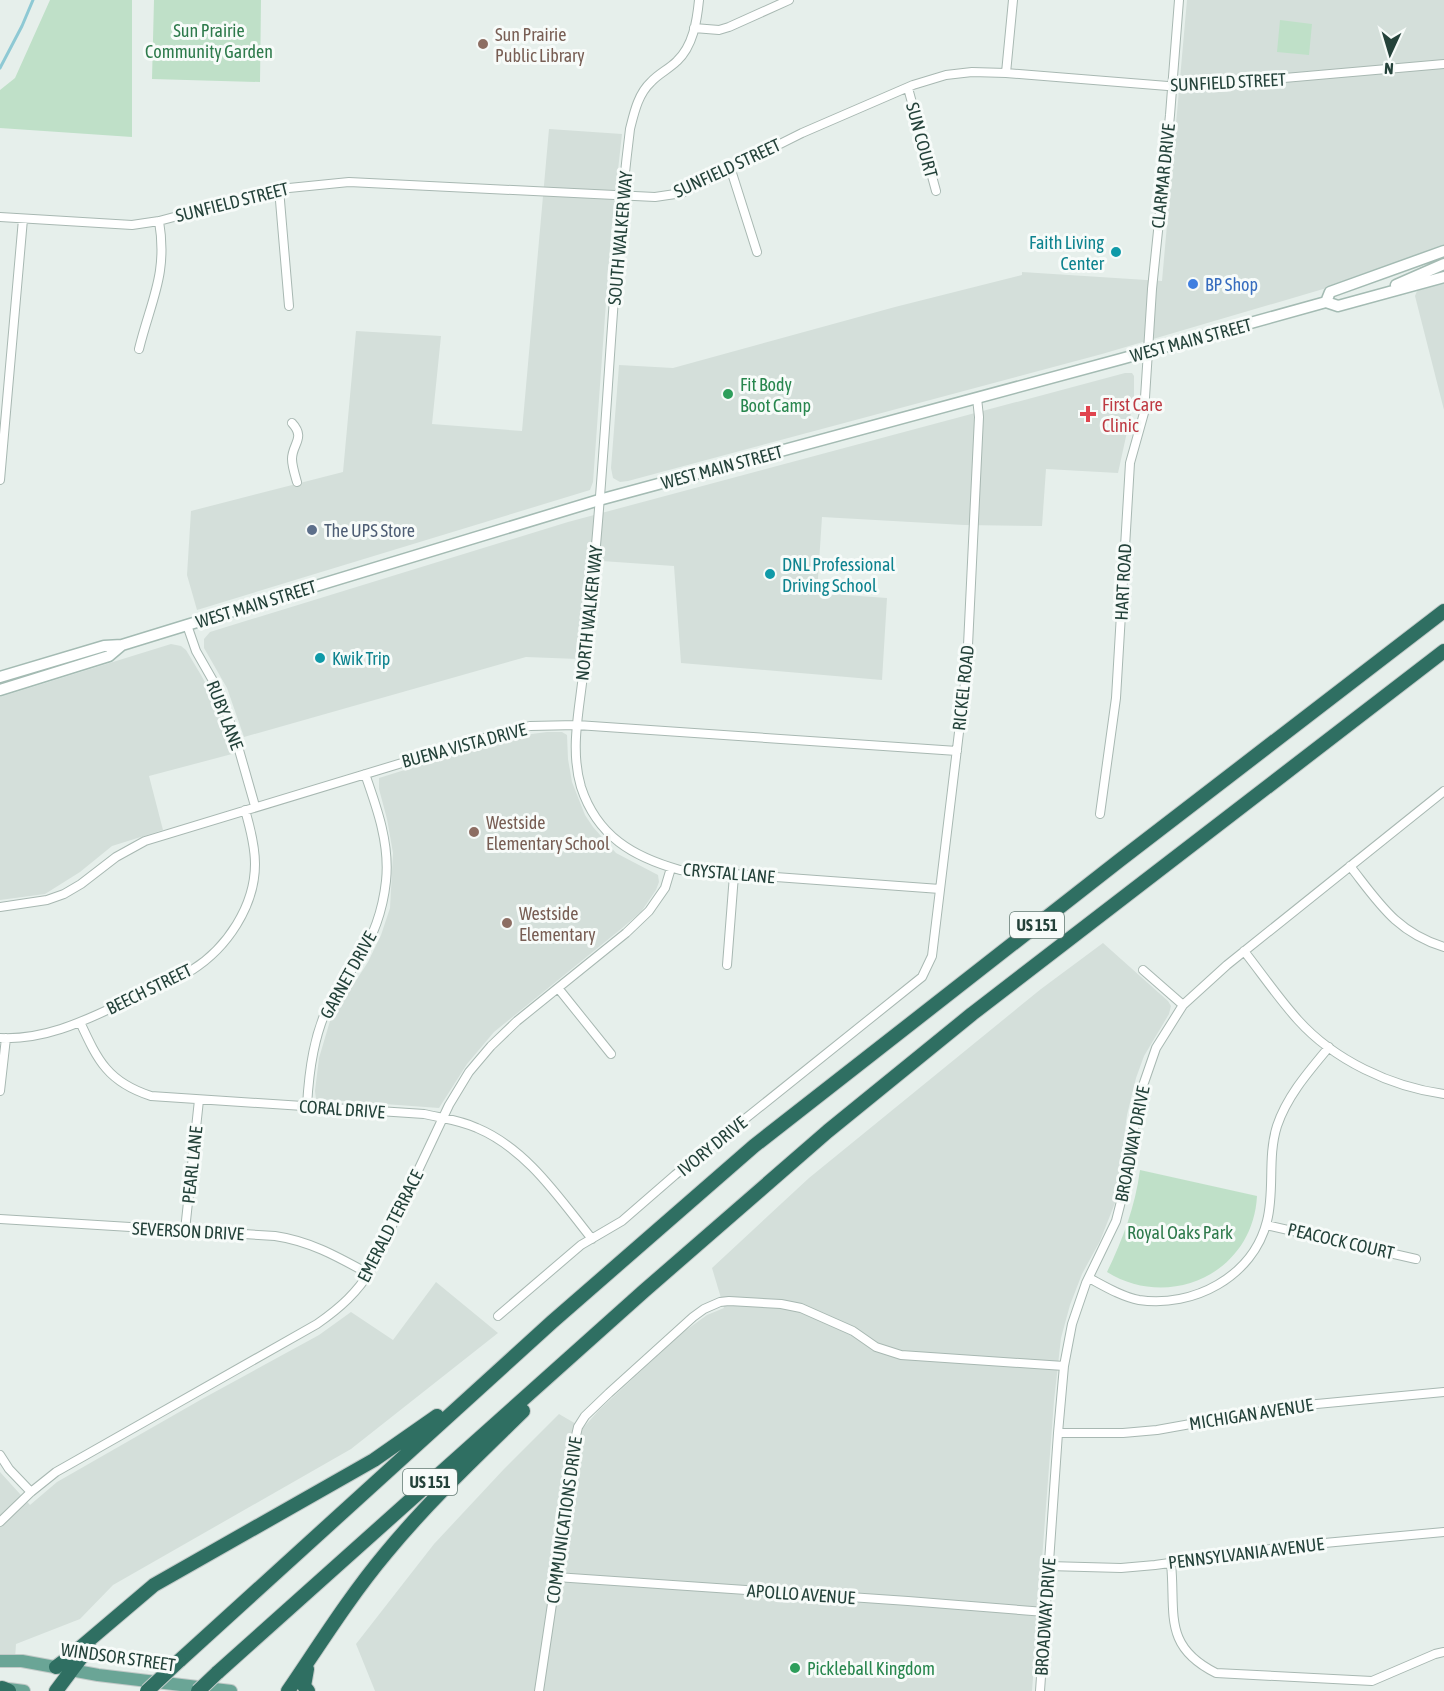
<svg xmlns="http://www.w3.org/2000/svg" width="1444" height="1691" viewBox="0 0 1444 1691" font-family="'Asap Condensed',sans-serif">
  <rect width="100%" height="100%" fill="#e6efeb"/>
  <!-- built -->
  <path fill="#d4dfda" d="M1187,0H1444V245L1330,287L1102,354L628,481L620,482L613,478L611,468L619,365L673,368L895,307L1022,275V272L1162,281Z
    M549,129L622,134L611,233L593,482L590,490L197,610L187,575L191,511L343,472L356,331L441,336L432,424L522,431Z
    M1444,282V410L1415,296L1417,291Z
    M1125,373H1132L1134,376V400L1118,473L1046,469L1042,526L964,525L822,517L817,593L887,598L882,680L681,663L674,566L587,560L578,659L526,657L244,737L227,688L204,648V639L210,632L568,522Z
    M171,644L181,646L186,650L201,675L216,702L232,754L149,776L163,830L112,846L80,872L45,894L0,900V697Z
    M547,732H562L567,735L568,759L572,782L585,815L593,827L616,853L658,875L659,882L656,890L641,912L621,929L494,1032L467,1064L439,1108L316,1099L315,1091L319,1058L330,1021L368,962L381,935L390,908L393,853L387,819L379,789V778L488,744L524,735Z
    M1103,943L1168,1001L1171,1006L1169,1014L1144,1056L1136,1078L1127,1115L1115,1203L1100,1241L1082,1274L1070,1305L1061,1338L1054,1401L1032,1691H375L356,1644L434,1544L504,1469L559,1414L583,1428L599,1410L682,1333L707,1315L724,1308L712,1268L809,1178L1041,989Z
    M436,1282L498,1333L351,1449L113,1585L80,1619L16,1644L15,1659L0,1658V1472L30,1505L57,1482L202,1399L319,1335L351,1312L393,1340Z"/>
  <!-- green -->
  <path fill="#bfe0c8" d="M50,0H132V137L0,128V90L15,78Z
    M154,0H261L260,82L152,79Z
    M1280,20L1312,24L1309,55L1277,52Z
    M1140,1170L1257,1196C1253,1273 1170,1311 1107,1272C1123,1239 1135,1207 1140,1170Z"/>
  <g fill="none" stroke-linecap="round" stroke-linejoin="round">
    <!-- stream -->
    <path stroke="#8ec9d4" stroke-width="3" d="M0,68L22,26L33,0"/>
    <!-- street casing -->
    <g stroke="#a8b8b2" stroke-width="10">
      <path id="street" d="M699,0C697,21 693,46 677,61C669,69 658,74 651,82C638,94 634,113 630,129C612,274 608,421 594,567C591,603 587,639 583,675C579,712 570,750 581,787C597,836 633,857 680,870L940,889
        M694,28L719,30L729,27L789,0
        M1006,73L1013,0
        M908,88L936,191
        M731,170L757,252
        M279,189L289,306
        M0,217L132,225L159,221L279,189L349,182L655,197L682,193L802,133L913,85L946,75L972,72L1006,73L1180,87L1444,64
        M139,349C151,300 168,274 159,221
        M292,423C306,438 292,444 292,459C292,466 295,475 297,482
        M0,480L23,219
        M187,625L196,651L220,693L237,743L255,806
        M1100,814L1116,698L1130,463L1144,413L1152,289L1170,115L1179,0
        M1350,866C1379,903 1396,932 1444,947
        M0,907L47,900L64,894L81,884L116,857L145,841L504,732L530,726L577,725L957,751
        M1244,951C1262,974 1279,999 1298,1020C1334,1060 1391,1087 1444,1094
        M727,965L734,875
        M1143,970L1183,1005
        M558,988L611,1054
        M80,1022C98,1061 108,1082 151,1096L424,1114C441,1118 460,1120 477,1128C527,1149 559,1198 592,1239
        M0,1038C43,1040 80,1023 118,1005C142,994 169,983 192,970C227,948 255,906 255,864C255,845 250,827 245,810
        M0,1091L6,1038
        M307,1106C309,1070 314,1033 331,1000C338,987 349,975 357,962C373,938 383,909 386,881C390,844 377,808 365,774
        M0,1219L275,1236C310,1241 338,1257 369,1274
        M1266,1225L1416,1259
        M185,1230L199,1100
        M1089,1278C1104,1286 1122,1297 1139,1300C1193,1308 1253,1277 1267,1221C1275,1190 1267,1158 1277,1126C1287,1096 1309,1071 1329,1047
        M498,1316L581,1245L622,1221L675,1175L922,977L932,956L967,666L979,417L977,398
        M1058,1433H1123L1157,1430L1285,1407L1444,1392
        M0,1455L9,1469L31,1492
        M0,1522L31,1492L56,1472L317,1324C340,1308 358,1292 372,1268L449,1105L469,1072L491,1046L517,1021L626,933L649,911L665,888L671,868
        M1171,1563C1176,1613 1162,1646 1216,1673L1372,1681L1435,1654L1444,1652
        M1048,1566L1121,1568L1155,1565L1292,1546L1444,1532
        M556,1577L908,1601L1045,1612
        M539,1691L556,1577L570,1462L578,1427L585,1416L609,1393L693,1317L704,1309L720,1302L729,1301L781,1304L801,1308L853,1331L876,1347L901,1355L1064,1366
        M1040,1691L1058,1433L1064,1366L1072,1324L1086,1283L1116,1221L1128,1174L1138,1100L1156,1048L1183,1005L1227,965L1444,791"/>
    </g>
    <!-- secondary casing -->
    <g stroke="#a4bbb3" stroke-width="13">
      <path id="secondary" d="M1396,285L1444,264
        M1326,302L1330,292L1444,251
        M0,677L104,646L122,645L187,625L599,500L1121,359L1326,302L1338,306L1444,277
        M0,690L109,656L122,645"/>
    </g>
    <!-- primary casing -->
    <g stroke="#c2cac8" stroke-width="14">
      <path id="primary" d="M0,1661H22L98,1675L231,1691
        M1,1688L24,1691"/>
    </g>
    <!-- highway casing -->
    <g stroke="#c2cac8" stroke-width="16">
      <path id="highway" d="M179,1661L552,1322L754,1146L1120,860L1444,611
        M56,1667L68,1658L154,1585L374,1460L437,1416
        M307,1669L304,1686L308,1691
        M217,1673L644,1291L828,1131L972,1014L1444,651
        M2,1688L9,1691
        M56,1691L89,1647
        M288,1691C320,1644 350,1596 386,1553C428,1502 476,1457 523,1411"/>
    </g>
    <!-- street -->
    <use href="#street" stroke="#fff" stroke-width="8"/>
    <!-- secondary -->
    <use href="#secondary" stroke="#fff" stroke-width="10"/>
    <!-- primary -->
    <use href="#primary" stroke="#6aa596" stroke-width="12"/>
    <!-- highway -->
    <use href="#highway" stroke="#2f6f62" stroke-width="14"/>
    <!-- highway-bridge casing -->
    <g stroke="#c2cac8" stroke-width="16" stroke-linecap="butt">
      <path id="highway-bridge" d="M147,1691L179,1661
        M198,1691L217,1673"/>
    </g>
    <!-- highway-bridge -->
    <use href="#highway-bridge" stroke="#2f6f62" stroke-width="14"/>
  </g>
  <!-- markers -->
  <g fill="#8d6e63" stroke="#f7fbf9" stroke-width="2">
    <circle cx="483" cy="44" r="6"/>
    <circle cx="474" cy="832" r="6"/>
    <circle cx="507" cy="923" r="6"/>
  </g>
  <g fill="#0f9aa8" stroke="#f7fbf9" stroke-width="2">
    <circle cx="1116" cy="252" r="6"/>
    <circle cx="770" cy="574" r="6"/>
    <circle cx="320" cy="658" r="6"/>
  </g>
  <circle fill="#3f7fe0" stroke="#f7fbf9" stroke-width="2" cx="1193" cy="284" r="6"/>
  <g fill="#2e9e5b" stroke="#f7fbf9" stroke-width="2">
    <circle cx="728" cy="394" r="6"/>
    <circle cx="795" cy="1668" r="6"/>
  </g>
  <path fill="#e0444e" stroke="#f7fbf9" stroke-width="2" d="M1085 405h6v6h6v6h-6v6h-6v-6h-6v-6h6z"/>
  <circle fill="#5c6f8a" stroke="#f7fbf9" stroke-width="2" cx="312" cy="530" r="6"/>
  <g text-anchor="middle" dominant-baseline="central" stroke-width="6" stroke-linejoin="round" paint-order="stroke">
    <!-- shield labels -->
    <g fill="#f7fbf9" stroke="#637a73" stroke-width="1.5">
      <rect x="1010" y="912" width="54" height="26" rx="4.5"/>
      <rect x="403" y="1469" width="54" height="26" rx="4.5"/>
    </g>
    <g font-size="16" font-weight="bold" fill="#24423a">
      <text x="1037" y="925">US 151</text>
      <text x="430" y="1482">US 151</text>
    </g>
    <!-- park labels -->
    <g font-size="18" fill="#2d7a4b" stroke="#f7fbf9">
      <text x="209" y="30">Sun Prairie<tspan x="209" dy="21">Community Garden</tspan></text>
      <text x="1180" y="1232">Royal Oaks Park</text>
    </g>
    <!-- education labels -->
    <g font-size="18" fill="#785e54" stroke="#f7fbf9" text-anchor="start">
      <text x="495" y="34">Sun Prairie<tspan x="495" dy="21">Public Library</tspan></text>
      <text x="486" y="822">Westside<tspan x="486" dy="21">Elementary School</tspan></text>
      <text x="519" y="913">Westside<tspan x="519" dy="21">Elementary</tspan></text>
    </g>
    <!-- street labels -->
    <g font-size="18" fill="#24423a" stroke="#f7fbf9">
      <text transform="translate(1228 82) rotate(-3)">SUNFIELD STREET</text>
      <text transform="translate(922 140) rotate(75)">SUN COURT</text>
      <text transform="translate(727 168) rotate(-25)">SUNFIELD STREET</text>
      <text transform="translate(1163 176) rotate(-84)">CLARMAR DRIVE</text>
      <text transform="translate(232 202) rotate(-14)">SUNFIELD STREET</text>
      <text transform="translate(620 238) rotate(-85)">SOUTH WALKER WAY</text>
      <text transform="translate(1191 340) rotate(-15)">WEST MAIN STREET</text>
      <text transform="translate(722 467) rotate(-15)">WEST MAIN STREET</text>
      <text transform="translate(1123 582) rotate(-87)">HART ROAD</text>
      <text transform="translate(256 604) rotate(-17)">WEST MAIN STREET</text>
      <text transform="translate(589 613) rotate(-84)">NORTH WALKER WAY</text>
      <text transform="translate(963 688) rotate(-84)">RICKEL ROAD</text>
      <text transform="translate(225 715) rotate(69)">RUBY LANE</text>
      <text transform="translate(464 745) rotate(-15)">BUENA VISTA DRIVE</text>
      <text transform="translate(729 873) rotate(5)">CRYSTAL LANE</text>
      <text transform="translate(348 975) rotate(-61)">GARNET DRIVE</text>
      <text transform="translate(149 989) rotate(-26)">BEECH STREET</text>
      <text transform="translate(342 1109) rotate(4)">CORAL DRIVE</text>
      <text transform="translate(1132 1144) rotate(-79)">BROADWAY DRIVE</text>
      <text transform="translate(712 1146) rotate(-39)">IVORY DRIVE</text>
      <text transform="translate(192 1165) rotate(-84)">PEARL LANE</text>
      <text transform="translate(390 1226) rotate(-63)">EMERALD TERRACE</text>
      <text transform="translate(188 1231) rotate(3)">SEVERSON DRIVE</text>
      <text transform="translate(1341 1241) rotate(13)">PEACOCK COURT</text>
      <text transform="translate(1251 1414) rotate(-9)">MICHIGAN AVENUE</text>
      <text transform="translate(564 1520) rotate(-82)">COMMUNICATIONS DRIVE</text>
      <text transform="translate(1246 1553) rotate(-7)">PENNSYLVANIA AVENUE</text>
      <text transform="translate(801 1594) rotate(4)">APOLLO AVENUE</text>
      <text transform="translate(1045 1617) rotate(-86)">BROADWAY DRIVE</text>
      <text transform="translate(118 1657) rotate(8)">WINDSOR STREET</text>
    </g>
    <!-- culture labels -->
    <g font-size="18" fill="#0d838f" stroke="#f7fbf9" text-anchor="start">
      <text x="1104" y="242" text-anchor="end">Faith Living<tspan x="1104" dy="21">Center</tspan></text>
      <text x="782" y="564">DNL Professional<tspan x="782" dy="21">Driving School</tspan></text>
      <text x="332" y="658">Kwik Trip</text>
    </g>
    <!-- shop labels -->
    <g font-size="18" fill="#366cbe" stroke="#f7fbf9" text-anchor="start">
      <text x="1205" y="284">BP Shop</text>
    </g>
    <!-- leisure labels -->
    <g font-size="18" fill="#27864d" stroke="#f7fbf9" text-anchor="start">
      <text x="740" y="384">Fit Body<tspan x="740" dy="21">Boot Camp</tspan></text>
      <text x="807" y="1668">Pickleball Kingdom</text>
    </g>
    <!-- health labels -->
    <g font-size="18" fill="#be3a42" stroke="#f7fbf9" text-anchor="start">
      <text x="1102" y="404">First Care<tspan x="1102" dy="21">Clinic</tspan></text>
    </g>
    <!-- service labels -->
    <g font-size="18" fill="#4e5e75" stroke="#f7fbf9" text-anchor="start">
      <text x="324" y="530">The UPS Store</text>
    </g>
  </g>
  <!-- north arrow -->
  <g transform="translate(1390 54) rotate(184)" stroke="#f7fbf9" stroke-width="4.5" paint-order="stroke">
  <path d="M0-4.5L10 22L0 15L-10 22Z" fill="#24423a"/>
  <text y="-9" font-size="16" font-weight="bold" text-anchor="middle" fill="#24423a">N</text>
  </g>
</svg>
